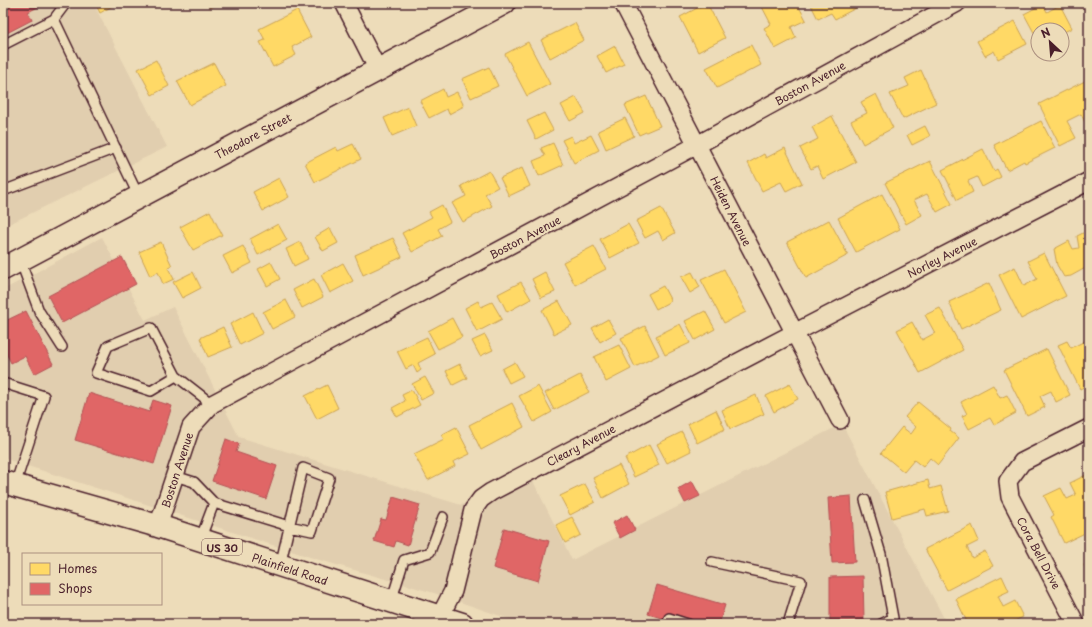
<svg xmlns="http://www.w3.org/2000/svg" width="1092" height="627" viewBox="0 0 1092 627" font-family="'Playpen Sans',sans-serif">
  <rect width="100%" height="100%" fill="#eddcb9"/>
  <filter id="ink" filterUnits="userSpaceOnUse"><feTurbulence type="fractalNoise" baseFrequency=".025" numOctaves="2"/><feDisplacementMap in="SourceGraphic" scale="8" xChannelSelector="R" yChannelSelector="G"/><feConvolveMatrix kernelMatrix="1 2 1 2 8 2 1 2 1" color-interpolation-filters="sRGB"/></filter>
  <g filter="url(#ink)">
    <!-- built -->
    <path fill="#e1ceaf" d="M3,3H93L167,147L3,227Z
      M102,237L145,320L173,307L239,437L461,505L532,479L572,560L842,424L947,624H524L434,593L316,559L3,458V290Z"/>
    <!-- homes -->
    <path fill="#ffd966" stroke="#c9a154" d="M95,3H118L100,13Z
      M208,3H220L210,8Z
      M707,3L725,38L698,52L680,17Z
      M723,3H737L725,9Z
      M760,3H797L806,20L791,27L796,38L775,49L764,28L771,24Z
      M810,3H854L856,8L835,19L831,13L818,19Z
      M1078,3H1089V4L1080,8Z
      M1043,4L1047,12L1060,5L1072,28L1062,33V30H1038V40L1024,14Z
      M297,10L311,37L292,47L296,55L273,67L260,42L265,40L259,29Z
      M1015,21L1027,44L998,59L994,51L985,56L977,41Z
      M575,23L584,40L550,58L541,40Z
      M528,42L550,84L527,96L505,54Z
      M751,45L761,65L717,88L706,68Z
      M615,46L624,64L606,73L597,56Z
      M156,60L169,86L152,95L138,69Z
      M214,63L226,86L190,105L177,81Z
      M489,67L498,86L471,98L462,79Z
      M921,70L936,103L903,119L890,94L909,86L905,78Z
      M1085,81L1089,89V130L1081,114L1067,121L1076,138L1060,146L1039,104Z
      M443,89L446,97L457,92L464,106L449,114L447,109L429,118L420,101Z
      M876,94L893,128L863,144L851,121L867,113L861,102Z
      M646,96L660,126L639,135L625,105Z
      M576,97L585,113L570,121L561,105Z
      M408,107L416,126L392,136L384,118Z
      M544,113L553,130L536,139L527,121Z
      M832,116L856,162L823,179L817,166L811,169L800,148L818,139L812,127Z
      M625,118L634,136L606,149L598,131Z
      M1041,121L1055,148L1025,163L1024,161L1007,170L994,145Z
      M925,126L930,136L912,145L907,135Z
      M591,135L599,150L574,163L562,140L571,136L574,143Z
      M553,143L563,165L539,176L533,161L545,156L541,148Z
      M353,144L361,159L315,182L305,163L336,147L338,151Z
      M785,148L802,183L786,191L781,182L762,191L748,163L764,154L766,158Z
      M983,149L994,171L997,169L1001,177L982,187L977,177L968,181L973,192L957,200L942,170Z
      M930,161L952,204L937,212L927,194L914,200L922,215L906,224L885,183Z
      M522,168L530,186L509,196L500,178Z
      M489,171L498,187L485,194L492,206L463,222L452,203L466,196L461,186Z
      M279,178L289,197L263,211L253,192Z
      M882,194L900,229L856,252L838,218Z
      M442,205L450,222L438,229L442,236L412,252L402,233L432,217L429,212Z
      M661,208L675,233L663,240L658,231L645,238L636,221Z
      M210,211L222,235L193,250L180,227Z
      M829,220L848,255L806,278L787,242Z
      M278,224L287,240L258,255L250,239Z
      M628,224L639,243L610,258L600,239Z
      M330,228L338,243L323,251L315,237Z
      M1089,230V266L1071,276L1064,277L1057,265L1054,249L1069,241L1073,249L1079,248L1077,236Z
      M393,238L402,257L363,275L355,255Z
      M161,242L172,266L168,268L174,279L163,284L158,272L150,276L139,252Z
      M300,242L308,259L294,266L286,249Z
      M243,246L252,263L232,273L223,256Z
      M594,246L606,269L575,285L563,262Z
      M1044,253L1066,296L1021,319L999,275L1015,267L1024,286L1037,279L1028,261Z
      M271,262L280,279L267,286L258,269Z
      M343,263L353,281L330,293L321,275Z
      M724,269L746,312L724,323L701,280Z
      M193,272L201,288L182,298L173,282Z
      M545,272L555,292L541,298L532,279Z
      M692,272L700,287L690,293L681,277Z
      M314,279L323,297L302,308L293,290Z
      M521,282L531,299L507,312L498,294Z
      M989,283L1001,310L961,329L949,302Z
      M663,286L671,301L656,309L648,294Z
      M286,300L295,317L272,329L263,312Z
      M478,301L481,307L492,302L502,319L477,332L465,308Z
      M559,301L572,325L554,334L542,310Z
      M940,308L963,350L920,373L897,330L912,322L922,340L935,333L925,315Z
      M705,311L715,329L695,340L685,321Z
      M253,312L263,333L240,345L230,324Z
      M452,318L462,337L438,349L428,331Z
      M608,319L616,333L600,342L592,328Z
      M680,324L690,343L665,355L656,336Z
      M645,326L659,355L635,367L621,338Z
      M223,327L232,347L208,357L200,338Z
      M485,335L493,350L480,356L472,341Z
      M427,337L435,354L418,363L421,370L417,373L413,365L406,369L397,351Z
      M1089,339V384L1080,389L1058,345L1067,341L1071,348Z
      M619,345L631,369L606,382L594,357Z
      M1047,349L1070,395L1056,402L1051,391L1040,396L1045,407L1027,416L1004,370Z
      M515,362L523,376L509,383L502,369Z
      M460,364L467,378L453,385L446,371Z
      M580,375L589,392L554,410L545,393Z
      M425,377L434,393L421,400L412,384Z
      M790,384L798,399L774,412L766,396Z
      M327,385L338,408L317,419L305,396Z
      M993,385L1000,398L1007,395L1016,413L994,425L990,418L969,429L962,416L967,414L961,402Z
      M538,386L552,412L534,422L519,396Z
      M412,390L420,405L397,417L392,408L405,401L402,395Z
      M756,395L764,414L730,429L722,410Z
      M918,402L951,429L950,431L959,438L938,465L930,458L923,467L914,460L904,472L881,453L902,427L911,434L916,427L905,417Z
      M512,403L524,427L481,450L469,425Z
      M716,410L725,429L697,443L688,424Z
      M456,427L470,454L453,462L455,466L428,480L414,454L444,439L441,435Z
      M682,432L691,451L667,463L657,444Z
      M649,445L659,465L634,477L625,458Z
      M619,465L629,484L603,498L593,478Z
      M1086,475L1089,481V531L1064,543L1051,517L1054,515L1044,496L1061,488L1067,499L1076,495L1070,483Z
      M928,480L930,489L941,486L948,511L927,516L925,509L892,518L885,492Z
      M585,484L595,502L570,515L560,496Z
      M572,517L581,535L565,543L556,525Z
      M972,525L979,541L967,547L972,558L985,551L993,566L947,590L925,549Z
      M1089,563V575L1084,565Z
      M1002,576L1009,591L998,596L1003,607L1015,601L1023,617L1008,624H968L956,599Z"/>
    <!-- shops -->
    <path fill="#e06666" stroke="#b35154" d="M3,3H46L28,12L32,20L3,35Z
      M122,257L136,284L62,323L48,296Z
      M26,311L53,364L34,374L25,356L11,363L3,347V322Z
      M89,393L149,412L153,400L172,406L154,464L75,440Z
      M226,439L239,444L236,452L277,466L266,499L212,481Z
      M692,481L700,496L685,503L678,489Z
      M851,496L855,562L832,563L828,498Z
      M393,497L420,505L408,545L396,541L394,547L374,541L381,519L386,520Z
      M627,515L635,530L620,538L612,523Z
      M504,528L549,541L538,581L493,568Z
      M863,576L864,620L830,621V577Z
      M657,585L725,605L719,624H682L648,614Z"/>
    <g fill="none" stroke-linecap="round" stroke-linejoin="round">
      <!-- lane casing -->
      <g stroke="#4a1f2b" stroke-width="12">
        <path id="lane" d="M54,19L66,3
          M3,45L54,19L139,197
          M3,191L116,148
          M20,260L39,311L62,347
          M176,376L151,391L96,373L108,346L151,328L176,376L212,404
          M3,383L44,396L15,485
          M175,476L194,482L214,503
          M865,500L881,554L893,618L881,624
          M200,540L214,503L289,526L312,531L329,478L303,468L280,566
          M712,562L801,581L788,624
          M391,602L404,560L430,552L443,517
          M667,624L669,618L688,624"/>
      </g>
      <!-- street casing -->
      <g stroke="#4a1f2b" stroke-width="20">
        <path id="street" d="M344,3L378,70
          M623,3L840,420
          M158,526L191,427L212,404L697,145L957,3
          M436,624L453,591L473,510L481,499L491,492L794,333L1089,181
          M1076,624L1010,497L1008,481L1022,462L1089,428"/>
      </g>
      <!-- secondary casing -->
      <g stroke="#4a1f2b" stroke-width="25">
        <path id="secondary" d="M3,269L504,3"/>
      </g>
      <!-- primary casing -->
      <g stroke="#4a1f2b" stroke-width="25">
        <path id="primary" d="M3,482L158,526L462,624"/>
      </g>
      <!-- lane -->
      <use href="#lane" stroke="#eddcb9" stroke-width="9"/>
      <!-- street -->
      <use href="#street" stroke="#eddcb9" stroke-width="17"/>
      <!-- secondary -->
      <use href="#secondary" stroke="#eddcb9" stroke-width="22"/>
      <!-- primary -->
      <use href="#primary" stroke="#eddcb9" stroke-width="22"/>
    </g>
  </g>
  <g text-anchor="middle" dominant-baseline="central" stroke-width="4" stroke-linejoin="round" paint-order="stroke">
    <!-- shield labels -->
    <rect fill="#eddcb9" stroke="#7b5856" stroke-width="1" x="202" y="539" width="40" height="16" rx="3"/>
    <g font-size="10" font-weight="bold" fill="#4a1f2b">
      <text x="222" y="547">US 30</text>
    </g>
    <!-- street labels -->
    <g font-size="11" fill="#4a1f2b" stroke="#eddcb9">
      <text transform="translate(810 83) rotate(-29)">Boston Avenue</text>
      <text transform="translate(253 136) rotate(-28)">Theodore Street</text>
      <text transform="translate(731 211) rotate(63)">Heiden Avenue</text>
      <text transform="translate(525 237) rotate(-28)">Boston Avenue</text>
      <text transform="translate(942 257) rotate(-27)">Norley Avenue</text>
      <text transform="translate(581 445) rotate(-28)">Cleary Avenue</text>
      <text transform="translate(177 470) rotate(-72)">Boston Avenue</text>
      <text transform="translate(1039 553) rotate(62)">Cora Bell Drive</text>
      <text transform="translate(290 569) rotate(18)">Plainfield Road</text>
    </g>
  </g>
  <!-- margin -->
  <rect width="1092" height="627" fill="none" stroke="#eddcb9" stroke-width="16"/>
  <rect x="8" y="8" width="1076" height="611" fill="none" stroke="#4a1f2b" stroke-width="1.5" filter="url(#ink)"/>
  <!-- legend -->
  <rect x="22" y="553" width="140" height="52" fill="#eddcb9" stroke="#ac9080"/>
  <rect x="30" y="563" width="20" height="12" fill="#ffd966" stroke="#ac9080"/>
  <text x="58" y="573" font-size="12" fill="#4a1f2b">Homes</text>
  <rect x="30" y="583" width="20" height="12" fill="#e06666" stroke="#ac9080"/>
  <text x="58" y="593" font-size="12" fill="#4a1f2b">Shops</text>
  <!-- north arrow -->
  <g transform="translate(1050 42) rotate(334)"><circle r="19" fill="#eddcb9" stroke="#ac9080"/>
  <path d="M0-3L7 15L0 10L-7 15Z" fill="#4a1f2b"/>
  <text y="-6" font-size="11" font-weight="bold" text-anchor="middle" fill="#4a1f2b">N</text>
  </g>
</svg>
